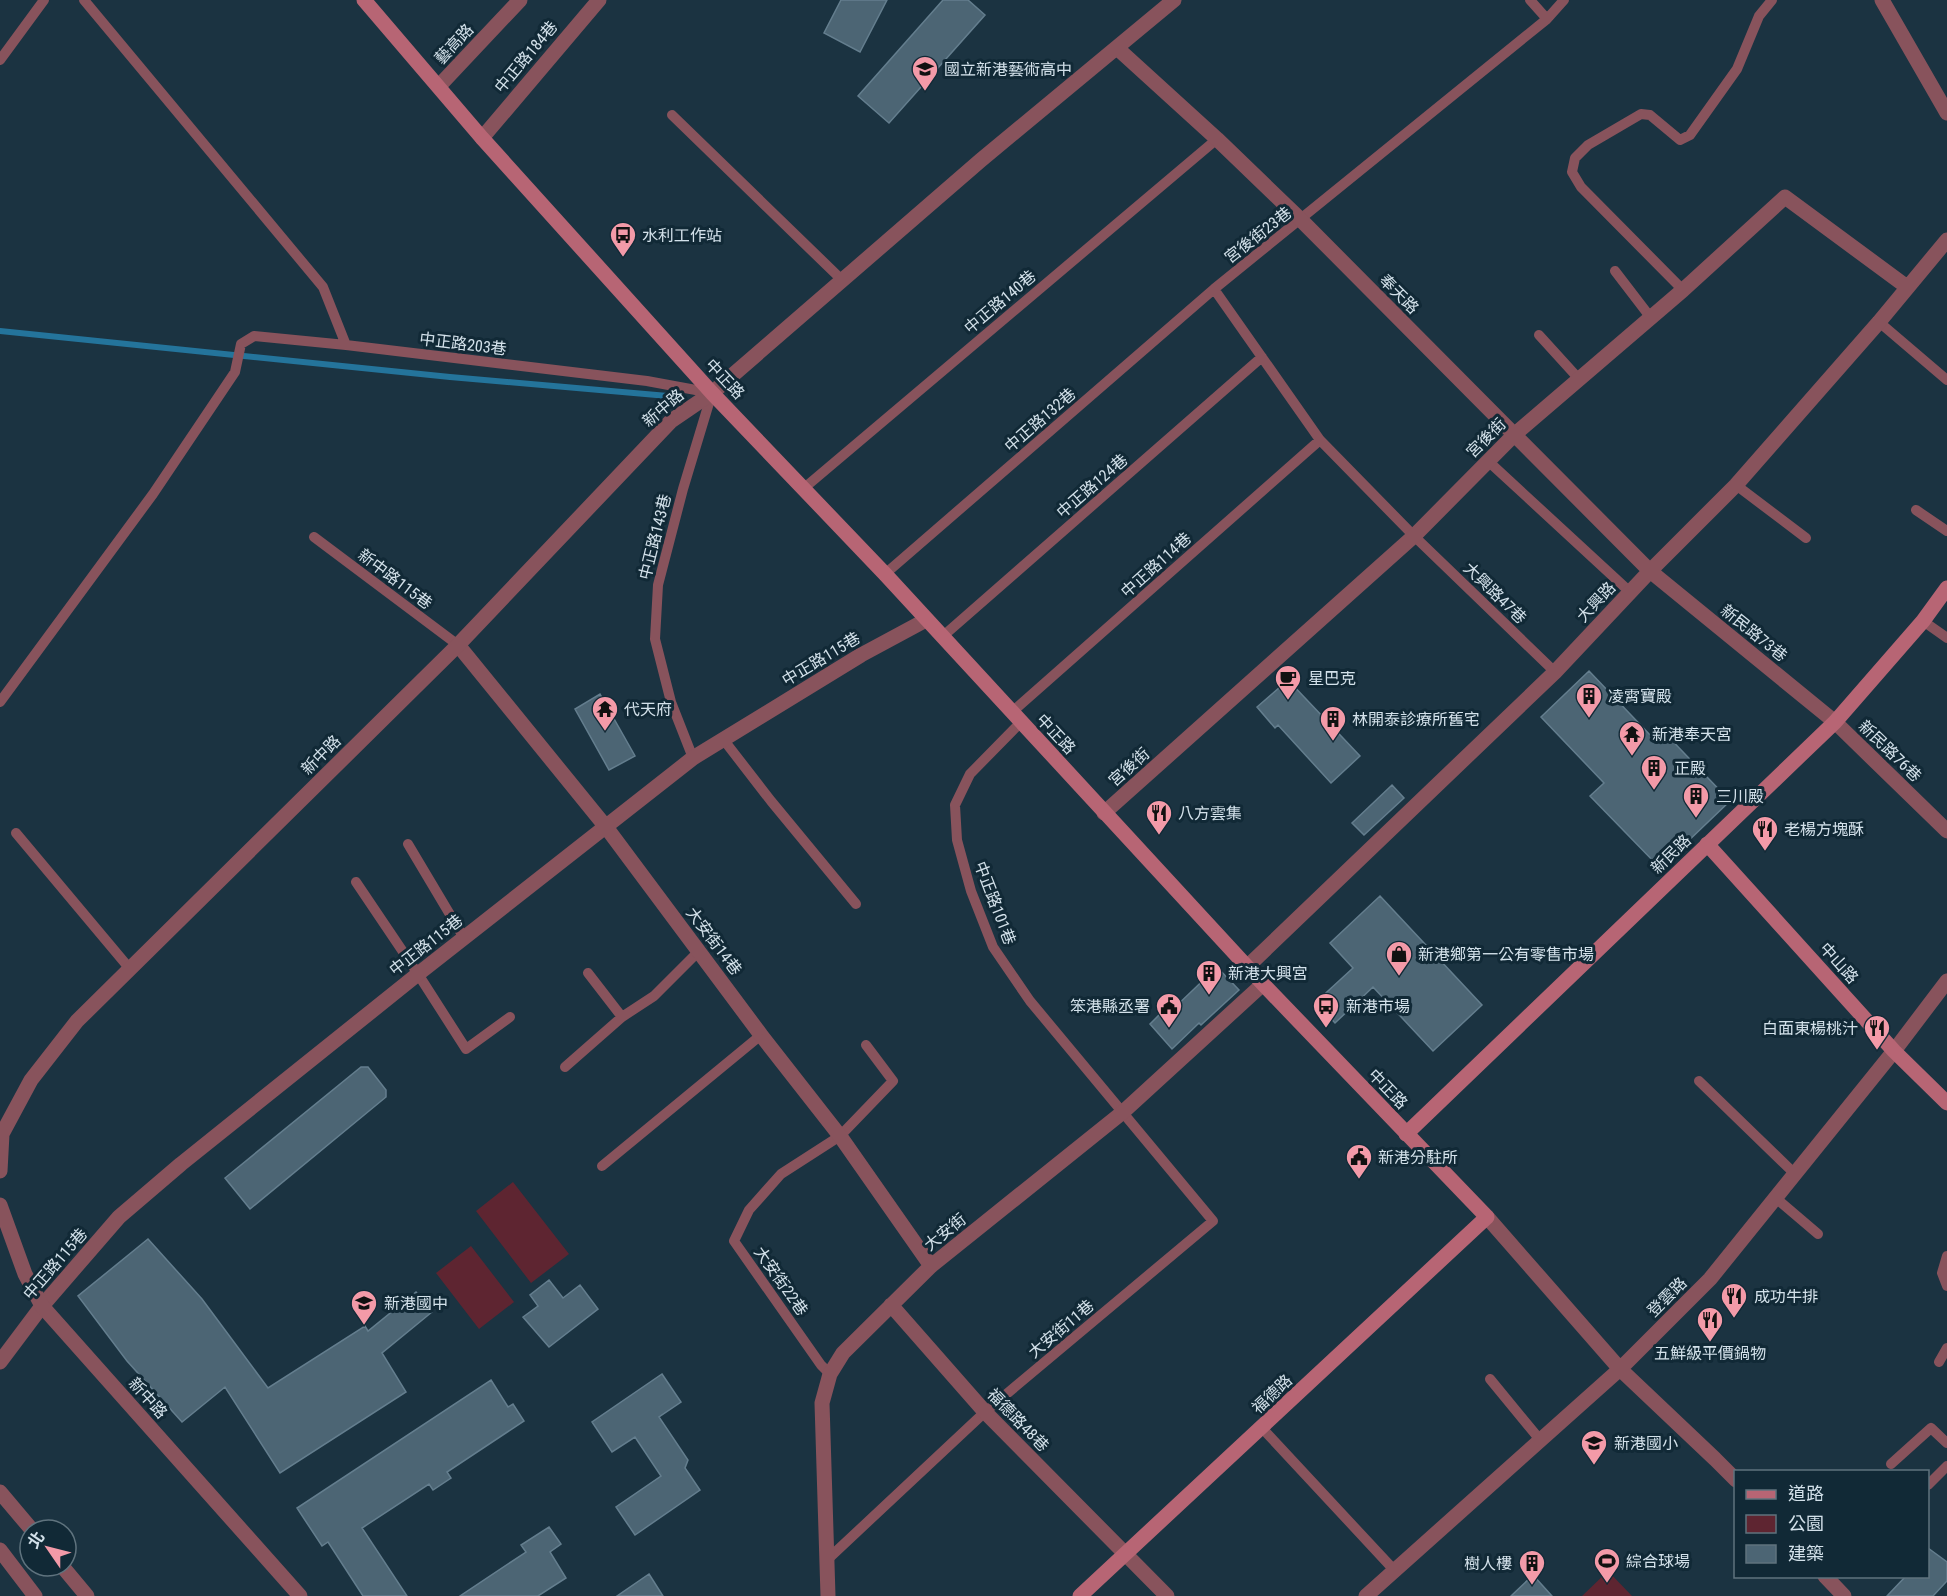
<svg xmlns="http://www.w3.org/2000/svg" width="1947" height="1596" viewBox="0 0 1947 1596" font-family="'Roboto Condensed','Noto Sans TC',sans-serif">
  <rect width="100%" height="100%" fill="#1b3341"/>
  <!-- green -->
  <path fill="#5e2531" d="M513,1182L569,1254L531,1283L476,1211Z
    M471,1246L514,1302L479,1329L436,1273Z
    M1608,1571L1632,1596H1582Z"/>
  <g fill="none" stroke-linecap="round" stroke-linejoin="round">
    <!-- stream -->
    <path stroke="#24749b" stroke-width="6" d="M0,331L450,377L668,396"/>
  </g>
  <!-- building -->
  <path fill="#4c6574" stroke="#647e8e" stroke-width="1.5" d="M841,0H887L860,52L824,33Z
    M943,0H968L985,15L889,123L858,96Z
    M1589,671L1652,737L1661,729L1730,801L1660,868L1590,796L1604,783L1541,717Z
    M1288,680L1360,756L1331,783L1278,725L1275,728L1257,707Z
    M600,694L635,756L609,770L575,709Z
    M1392,785L1404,798L1364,835L1352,823Z
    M1380,896L1482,1005L1433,1051L1373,987L1335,1023L1316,1002L1353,968L1330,943Z
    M1217,967L1239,990L1201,1025L1199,1023L1172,1049L1150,1024L1165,1009L1169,1013Z
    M361,1067H368L386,1090V1097L250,1209L225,1178Z
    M148,1239L202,1299L268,1388L365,1326L368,1331L416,1292L432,1312L382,1353L406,1392L280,1473L225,1387L182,1422L127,1361L78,1296Z
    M549,1280L563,1298L580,1285L598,1309L549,1347L523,1317L538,1306L530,1295Z
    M662,1374L681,1402L659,1417L688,1460L685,1468L700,1490L635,1535L616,1507L661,1476L635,1437L612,1452L592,1422Z
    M491,1380L508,1407L513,1404L524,1421L447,1472L451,1478L433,1490L429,1484L362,1528L407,1596H363L328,1542L322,1546L297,1508Z
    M549,1527L561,1544L550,1552L566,1578L538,1596H460L526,1552L521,1545Z
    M1928,1548L1947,1562V1581L1933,1596H1887L1906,1576H1928Z
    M649,1574L663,1596H617Z
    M1533,1575L1552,1596H1511Z"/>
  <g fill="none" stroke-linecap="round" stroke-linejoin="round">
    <!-- service -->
    <path stroke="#88535c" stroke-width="10" d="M84,0L323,287L346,345
      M1530,0L1547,19
      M0,60L44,0
      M672,115L842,280
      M1615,271L1651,318
      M1214,289L1320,440L1414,536L1555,672
      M1683,290L1581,187L1572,172L1575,158L1588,145L1641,114L1650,115L1680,140L1690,135L1737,69L1759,16L1772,0
      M1879,322L1947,380
      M1539,335L1579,379
      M1488,461L1630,592
      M1736,485L1806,538
      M803,489L1217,139
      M1916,510L1947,531
      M314,537L458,645
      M885,574L1214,289L1547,19L1564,0
      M1923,621L1947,638
      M942,637L1262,357
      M0,702L153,494L235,372L241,344L254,336L346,345L647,381L712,393L683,489L658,585L655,639L671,702L693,758
      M1012,712L1320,440
      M723,739L771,801L856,904
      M16,833L130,969
      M408,844L464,938
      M356,882L418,974L466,1049L510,1017
      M588,973L622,1017
      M565,1067L622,1017L654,996L699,951
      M1699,1081L1796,1175
      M602,1166L761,1035
      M1777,1199L1818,1234
      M1947,1256L1942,1273L1947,1286
      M1939,1362L1947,1348
      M830,1374L821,1365L734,1241L749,1210L781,1174L840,1136L893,1081L866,1045
      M1490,1379L1541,1441
      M1262,1428L1395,1571
      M1891,1464L1931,1428L1947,1443
      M1928,1485L1947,1466
      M828,1559L985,1412L1213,1221L1030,1001L993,947L971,891L957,840L955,805L970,774L1021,722"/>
    <!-- minor -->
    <path stroke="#88535c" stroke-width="15" d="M1117,48L1217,139L1301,220L1650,571L1835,722L1947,831
      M439,86L520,0
      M482,138L599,0
      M712,393L981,160L1174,0
      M458,645L606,827L761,1035L840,1136L931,1266
      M1104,813L1414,536L1514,435L1683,290L1785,197L1907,287
      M1248,966L1555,672L1650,571L1736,485L1879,322L1947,240
      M1487,1217L1620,1369L1715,1459L1736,1480
      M891,1305L985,1412L1167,1596
      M0,1362L42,1306L119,1217L181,1164L418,974L693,758L861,655L926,620
      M0,1492L32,1530
      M0,1550L35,1596
      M62,1566L87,1596
      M1825,1576L1844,1596
      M828,1596L822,1403L830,1374L843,1353L931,1266L1123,1112L1263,984
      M1366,1596L1620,1369L1710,1279L1894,1051L1947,981"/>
    <!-- tertiary -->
    <path stroke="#88535c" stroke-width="15" d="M1882,0L1947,113
      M0,1171L2,1134L31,1080L77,1021L458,645L671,421L712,393
      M0,1205L25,1274L42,1306L300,1596"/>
    <!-- secondary -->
    <path stroke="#b76574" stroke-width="15" d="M364,0L482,138L712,393L885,574L1263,984L1487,1217L1080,1596
      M1707,844L1894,1051L1947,1103
      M1406,1134L1835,722L1923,621L1947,588"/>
  </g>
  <!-- icons -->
  <defs>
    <g id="school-pin" transform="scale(1.35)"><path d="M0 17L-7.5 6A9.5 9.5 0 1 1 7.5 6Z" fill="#f39aa8" stroke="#112936"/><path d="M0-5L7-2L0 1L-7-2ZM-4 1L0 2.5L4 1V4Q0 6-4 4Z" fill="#111"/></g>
    <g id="bus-pin" transform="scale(1.35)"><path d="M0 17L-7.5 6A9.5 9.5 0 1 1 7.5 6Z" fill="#f39aa8" stroke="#112936"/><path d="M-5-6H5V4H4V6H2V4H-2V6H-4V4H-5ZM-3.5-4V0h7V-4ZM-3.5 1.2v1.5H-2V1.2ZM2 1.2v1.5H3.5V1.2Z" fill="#111"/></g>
    <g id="cafe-pin" transform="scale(1.35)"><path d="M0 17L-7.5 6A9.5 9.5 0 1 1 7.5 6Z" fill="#f39aa8" stroke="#112936"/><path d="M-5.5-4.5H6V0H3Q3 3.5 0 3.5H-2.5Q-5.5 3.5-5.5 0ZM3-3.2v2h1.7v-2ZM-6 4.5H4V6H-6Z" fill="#111"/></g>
    <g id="building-pin" transform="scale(1.35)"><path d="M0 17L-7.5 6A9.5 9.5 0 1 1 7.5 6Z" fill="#f39aa8" stroke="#112936"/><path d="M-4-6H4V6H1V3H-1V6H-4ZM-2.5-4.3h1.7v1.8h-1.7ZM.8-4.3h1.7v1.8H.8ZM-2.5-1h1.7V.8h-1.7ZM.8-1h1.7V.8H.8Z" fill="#111"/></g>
    <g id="temple-pin" transform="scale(1.35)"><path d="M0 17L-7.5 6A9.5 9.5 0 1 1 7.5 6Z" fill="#f39aa8" stroke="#112936"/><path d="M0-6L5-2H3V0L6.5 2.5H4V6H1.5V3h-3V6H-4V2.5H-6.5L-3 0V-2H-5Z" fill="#111"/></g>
    <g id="restaurant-pin" transform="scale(1.35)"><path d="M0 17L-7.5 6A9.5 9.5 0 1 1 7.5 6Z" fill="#f39aa8" stroke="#112936"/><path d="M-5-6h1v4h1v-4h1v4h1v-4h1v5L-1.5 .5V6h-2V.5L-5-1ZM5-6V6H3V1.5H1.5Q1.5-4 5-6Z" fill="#111"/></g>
    <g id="shop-pin" transform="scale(1.35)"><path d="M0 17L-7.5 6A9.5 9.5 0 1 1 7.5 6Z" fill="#f39aa8" stroke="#112936"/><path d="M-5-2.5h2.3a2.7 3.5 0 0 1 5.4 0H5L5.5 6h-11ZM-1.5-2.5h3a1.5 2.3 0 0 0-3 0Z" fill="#111"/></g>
    <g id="civic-pin" transform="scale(1.35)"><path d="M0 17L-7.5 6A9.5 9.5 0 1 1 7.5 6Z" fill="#f39aa8" stroke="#112936"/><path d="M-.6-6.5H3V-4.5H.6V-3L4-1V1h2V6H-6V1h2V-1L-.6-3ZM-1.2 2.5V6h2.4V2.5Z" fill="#111"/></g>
    <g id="stadium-pin" transform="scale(1.35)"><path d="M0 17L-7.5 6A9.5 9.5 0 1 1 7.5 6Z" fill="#f39aa8" stroke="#112936"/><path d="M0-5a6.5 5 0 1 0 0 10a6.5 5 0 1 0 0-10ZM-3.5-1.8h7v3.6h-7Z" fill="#111"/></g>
  </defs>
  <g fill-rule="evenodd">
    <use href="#school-pin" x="925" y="69"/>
    <use href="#bus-pin" x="623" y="235"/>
    <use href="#cafe-pin" x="1288" y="678"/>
    <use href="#building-pin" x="1589" y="696"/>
    <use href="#temple-pin" x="605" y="709"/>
    <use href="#building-pin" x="1333" y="719"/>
    <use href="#temple-pin" x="1632" y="734"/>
    <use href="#building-pin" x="1654" y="768"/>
    <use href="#building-pin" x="1696" y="796"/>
    <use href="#restaurant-pin" x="1159" y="813"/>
    <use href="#restaurant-pin" x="1765" y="829"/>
    <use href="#shop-pin" x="1399" y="954"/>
    <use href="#building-pin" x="1209" y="973"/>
    <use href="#civic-pin" x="1169" y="1006"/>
    <use href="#bus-pin" x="1326" y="1006"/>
    <use href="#restaurant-pin" x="1877" y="1028"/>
    <use href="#civic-pin" x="1359" y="1157"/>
    <use href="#restaurant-pin" x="1734" y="1296"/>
    <use href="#school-pin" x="364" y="1303"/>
    <use href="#restaurant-pin" x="1710" y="1320"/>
    <use href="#school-pin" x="1594" y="1443"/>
    <use href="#stadium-pin" x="1607" y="1561"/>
    <use href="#building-pin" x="1532" y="1563"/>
  </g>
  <g text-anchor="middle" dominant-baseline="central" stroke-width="6" stroke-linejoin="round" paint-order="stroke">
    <!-- street labels -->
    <g font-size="16" fill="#d3e1ea" stroke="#112936">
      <text transform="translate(454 44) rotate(-47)">藝高路</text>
      <text transform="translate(526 57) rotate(-50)">中正路184巷</text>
      <text transform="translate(1258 235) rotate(-38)">宮後街23巷</text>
      <text transform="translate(1399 294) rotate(45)">奉天路</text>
      <text transform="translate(1000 302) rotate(-40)">中正路140巷</text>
      <text transform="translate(463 344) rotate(7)">中正路203巷</text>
      <text transform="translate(725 379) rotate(47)">中正路</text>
      <text transform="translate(663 408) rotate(-40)">新中路</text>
      <text transform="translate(1040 420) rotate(-41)">中正路132巷</text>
      <text transform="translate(1486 438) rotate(-45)">宮後街</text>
      <text transform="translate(1092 486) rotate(-41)">中正路124巷</text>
      <text transform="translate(655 537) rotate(-76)">中正路143巷</text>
      <text transform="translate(1156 565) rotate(-42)">中正路114巷</text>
      <text transform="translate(395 579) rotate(37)">新中路115巷</text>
      <text transform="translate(1495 593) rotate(44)">大興路47巷</text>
      <text transform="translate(1596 602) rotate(-47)">大興路</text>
      <text transform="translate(1754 633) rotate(39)">新民路73巷</text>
      <text transform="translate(821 659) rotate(-31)">中正路115巷</text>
      <text transform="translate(1056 734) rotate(47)">中正路</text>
      <text transform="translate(1890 751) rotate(44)">新民路76巷</text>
      <text transform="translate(321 755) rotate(-45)">新中路</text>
      <text transform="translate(1129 767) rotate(-42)">宮後街</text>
      <text transform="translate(1671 854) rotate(-44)">新民路</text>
      <text transform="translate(995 903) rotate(69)">中正路101巷</text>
      <text transform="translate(714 941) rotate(53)">大安街14巷</text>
      <text transform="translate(426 945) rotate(-38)">中正路115巷</text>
      <text transform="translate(1839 963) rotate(48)">中山路</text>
      <text transform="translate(1388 1089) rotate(46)">中正路</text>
      <text transform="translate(945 1232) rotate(-39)">大安街</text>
      <text transform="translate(55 1264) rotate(-49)">中正路115巷</text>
      <text transform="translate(781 1281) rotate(55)">大安街22巷</text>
      <text transform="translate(1667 1297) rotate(-45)">登雲路</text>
      <text transform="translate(1061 1329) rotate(-40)">大安街11巷</text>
      <text transform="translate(1272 1394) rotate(-43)">福德路</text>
      <text transform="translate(148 1398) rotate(48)">新中路</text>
      <text transform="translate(1018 1420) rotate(46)">福德路48巷</text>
    </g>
    <!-- poi labels -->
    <g font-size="16" fill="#d3e1ea" stroke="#112936" text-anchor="start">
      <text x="944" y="69">國立新港藝術高中</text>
      <text x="642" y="235">水利工作站</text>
      <text x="1308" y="678">星巴克</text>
      <text x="1608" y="696">凌霄寶殿</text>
      <text x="624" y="709">代天府</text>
      <text x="1352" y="719">林開泰診療所舊宅</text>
      <text x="1652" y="734">新港奉天宮</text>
      <text x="1674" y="768">正殿</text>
      <text x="1716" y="796">三川殿</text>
      <text x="1178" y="813">八方雲集</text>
      <text x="1784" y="829">老楊方塊酥</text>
      <text x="1418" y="954">新港鄉第一公有零售市場</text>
      <text x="1228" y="973">新港大興宮</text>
      <text x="1150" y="1006" text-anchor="end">笨港縣丞署</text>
      <text x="1346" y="1006">新港市場</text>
      <text x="1858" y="1028" text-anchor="end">白面東楊桃汁</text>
      <text x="1378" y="1157">新港分駐所</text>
      <text x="1754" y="1296">成功牛排</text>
      <text x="384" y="1303">新港國中</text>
      <text x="1710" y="1353" text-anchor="middle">五鮮級平價鍋物</text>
      <text x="1614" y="1443">新港國小</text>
      <text x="1626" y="1561">綜合球場</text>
      <text x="1512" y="1563" text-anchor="end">樹人樓</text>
    </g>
  </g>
  <!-- legend -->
  <rect x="1734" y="1470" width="195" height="108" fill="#112936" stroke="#5f737e" stroke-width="1.5"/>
  <rect x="1746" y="1490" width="30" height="9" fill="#b76574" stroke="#5f737e" stroke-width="1.5"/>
  <text x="1788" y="1500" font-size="18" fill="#d3e1ea">道路</text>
  <rect x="1746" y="1515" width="30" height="18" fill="#5e2531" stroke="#5f737e" stroke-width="1.5"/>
  <text x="1788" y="1530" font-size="18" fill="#d3e1ea">公園</text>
  <rect x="1746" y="1545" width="30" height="18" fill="#4c6574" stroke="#5f737e" stroke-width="1.5"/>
  <text x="1788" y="1560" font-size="18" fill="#d3e1ea">建築</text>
  <!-- north arrow -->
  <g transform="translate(48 1548) rotate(305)"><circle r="28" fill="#112936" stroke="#5f737e" stroke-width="1.5"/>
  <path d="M0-4.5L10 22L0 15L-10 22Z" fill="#f39aa8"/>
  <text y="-9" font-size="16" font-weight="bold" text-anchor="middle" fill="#d3e1ea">北</text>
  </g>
</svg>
